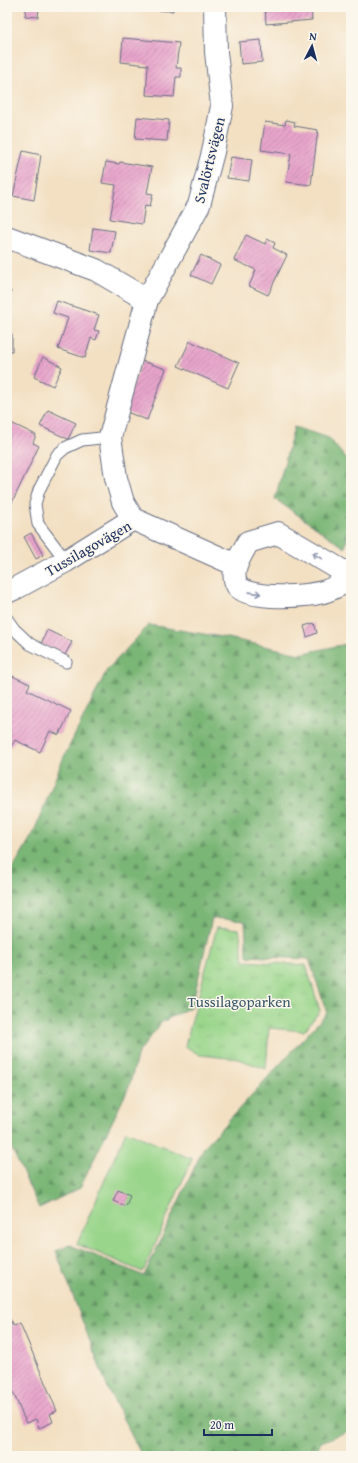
<svg xmlns="http://www.w3.org/2000/svg" width="358" height="1463" viewBox="0 0 358 1463" font-family="'Gentium Book Plus',serif">
  <defs>
    <pattern id="grass-tufts" width="24" height="20" patternUnits="userSpaceOnUse"><rect width="24" height="20" fill="#99d58a"/><path d="M3 7l-1-3M5 7V3M7 7l1-3M15 17l-1-3M17 17v-4M19 17l1-3" fill="none" stroke="#83b77a"/></pattern>
    <pattern id="forest-firs" width="22" height="20" patternUnits="userSpaceOnUse"><rect width="22" height="20" fill="#7ab676"/><path d="M5 1l3.5 6h-7zM16 11l3.5 6h-7z" fill="#639464"/></pattern>
    <pattern id="building-hatch" width="6" height="6" patternUnits="userSpaceOnUse"><rect width="6" height="6" fill="#e8a4cb"/><path d="M-1 1l2-2M0 6l6-6M5 7l2-2" fill="none" stroke="#bb86a8"/></pattern>
  </defs>
  <rect width="100%" height="100%" fill="#fbf7ec"/>
  <filter id="ink" filterUnits="userSpaceOnUse"><feTurbulence type="fractalNoise" baseFrequency=".025" numOctaves="2"/><feDisplacementMap in="SourceGraphic" scale="8" xChannelSelector="R" yChannelSelector="G"/><feConvolveMatrix kernelMatrix="1 2 1 2 8 2 1 2 1" color-interpolation-filters="sRGB"/></filter>
  <filter id="wash" filterUnits="userSpaceOnUse"><feTurbulence type="fractalNoise" baseFrequency=".012" numOctaves="4" result="noise"/><feDisplacementMap in="SourceGraphic" scale="16" xChannelSelector="R" yChannelSelector="G"/><feGaussianBlur stdDeviation="0.9" result="paint"/><feColorMatrix in="noise" values="0 0 0 0 0 0 0 0 0 0 0 0 0 0 0 0 0 1.4 0 .05"/><feComposite in="paint" operator="in"/></filter>
  <g filter="url(#wash)">
    <rect width="100%" height="100%" fill="#f3e0c3"/>
    <!-- grass -->
    <path fill="url(#grass-tufts)" stroke="#5a8274" d="M217,927L239,929L244,961L306,965L320,1011L304,1031L269,1028L266,1069L238,1059L200,1055L185,1046Z"/>
    <!-- forest -->
    <path fill="url(#forest-firs)" stroke="#4a726a" d="M294,427L329,438L351,465V522L345,548L275,499Z
      M149,625L228,638L300,654L351,643V1430L321,1442L314,1456H142L108,1389L56,1251L70,1245L144,1276L204,1147L327,1013L309,959L247,956L245,921L212,918L192,1006L162,1022L138,1053L129,1087L80,1188L39,1208L7,1138V878L33,834L63,759L107,670Z"/>
    <!-- pitch -->
    <path fill="#99d58a" stroke="#5a8274" d="M126,1131L192,1159L143,1272L77,1244Z"/>
    <g id="blocks">
      <!-- building -->
      <path fill="url(#building-hatch)" d="M26,7H39L38,17L25,16Z
        M145,7H173V11L145,10Z
        M265,7H311L312,20L266,24Z
        M123,38L179,43L176,68H181V77H176L174,97L146,95L148,65L121,62Z
        M261,40L262,62L241,64L239,42Z
        M137,117L169,120L167,141L135,139Z
        M286,120L295,122L294,126L318,130L311,185L286,182L291,154L261,150L265,122L285,125Z
        M23,151L41,155L34,200L13,196Z
        M231,157L252,160L249,181L227,178Z
        M106,162L119,164L120,162L152,167L147,193L153,194L150,206L145,205L142,224L110,219L116,185L102,183Z
        M93,228L115,231L111,253L90,250Z
        M246,235L265,244L267,239L275,243L273,248L287,255L268,295L249,286L256,270L234,260Z
        M201,255L220,265L211,284L191,275Z
        M7,291H11L8,308H7Z
        M57,301L99,315L94,330L99,331L96,340L91,338L85,358L58,349L68,318L53,313Z
        M7,334H12V351H7Z
        M190,341L239,363L228,388L178,366Z
        M43,357L62,367L53,386L34,377Z
        M142,361L166,369L147,420L124,411Z
        M48,410L76,423L68,439L40,426Z
        M7,421L36,435L33,443L39,446L7,513Z
        M31,533L43,555L36,559L24,537Z
        M314,623L317,633L307,637L304,626Z
        M47,630L72,642L65,655L41,644Z
        M10,675L30,684L27,690L71,711L59,735L50,731L40,752L15,740L11,747L7,745V681Z
        M118,1190L130,1195L126,1206L113,1201Z
        M9,1317L13,1326L20,1323L57,1411L50,1414L53,1422L39,1428L36,1419L26,1423L7,1378V1318Z"/>
    </g>
  </g>
  <g filter="url(#ink)">
    <use href="#blocks" fill-opacity="0" stroke="#676d81" stroke-width="1"/>
    <g fill="none" stroke-linecap="round" stroke-linejoin="round">
      <!-- service casing -->
      <g stroke="#676d81" stroke-width="13">
        <path id="service" d="M66,561L38,524L35,504L39,490L57,455L65,448L82,440L110,437
          M7,619L14,629L30,644L66,662"/>
      </g>
      <!-- minor casing -->
      <g stroke="#676d81" stroke-width="24">
        <path id="minor" d="M7,237L96,270L147,300
          M133,519L123,502L116,478L110,437L147,300L199,205L213,152L222,106L216,52L215,7
          M133,519L236,565
          M351,576L278,533L248,542C242,554 229,571 237,585C245,601 311,597 326,591C335,588 343,583 351,579
          M7,592L16,588L66,561L133,519"/>
      </g>
      <!-- service -->
      <use href="#service" stroke="#fff" stroke-width="11"/>
      <!-- minor -->
      <use href="#minor" stroke="#fff" stroke-width="22"/>
    </g>
    <!-- one-way arrows -->
    <defs><path id="oneway-shaft" d="M-6 0H5M1.5-3L5.5 0L1.5 3" fill="none" stroke-width="1.6" stroke-linecap="round" stroke-linejoin="round"/></defs>
    <g stroke="#8d97ae">
      <use href="#oneway-shaft" transform="translate(317 556) rotate(-150)"/>
      <use href="#oneway-shaft" transform="translate(255 593) rotate(8)"/>
    </g>
  </g>
  <g text-anchor="middle" dominant-baseline="central" stroke-width="3" stroke-linejoin="round" paint-order="stroke">
    <!-- street labels -->
    <g font-size="15" fill="#1b2f5e" stroke="#fbf7ec">
      <text transform="translate(209 160) rotate(-76)">Svalörtsvägen</text>
      <text transform="translate(88 548) rotate(-30)">Tussilagovägen</text>
    </g>
    <!-- park labels -->
    <g font-size="15" fill="#3a5869" stroke="#fbf7ec">
      <text x="239" y="1001">Tussilagoparken</text>
    </g>
  </g>
  <!-- margin -->
  <rect width="358" height="1463" fill="none" stroke="#fbf7ec" stroke-width="24"/>
  <!-- north arrow -->
  <g transform="translate(312 46) rotate(6)" stroke="#fbf7ec" stroke-width="3" paint-order="stroke">
  <path d="M0-3L7 15L0 10L-7 15Z" fill="#1b2f5e"/>
  <text y="-6" font-size="11" font-weight="bold" text-anchor="middle" fill="#1b2f5e">N</text>
  </g>
  <!-- scale -->
  <path d="M204 1429v6h68v-6" fill="none" stroke="#1b2f5e" stroke-width="2"/>
  <text x="210" y="1429" font-size="12" fill="#1b2f5e" stroke="#fbf7ec" stroke-width="3" paint-order="stroke">20 m</text>
</svg>
